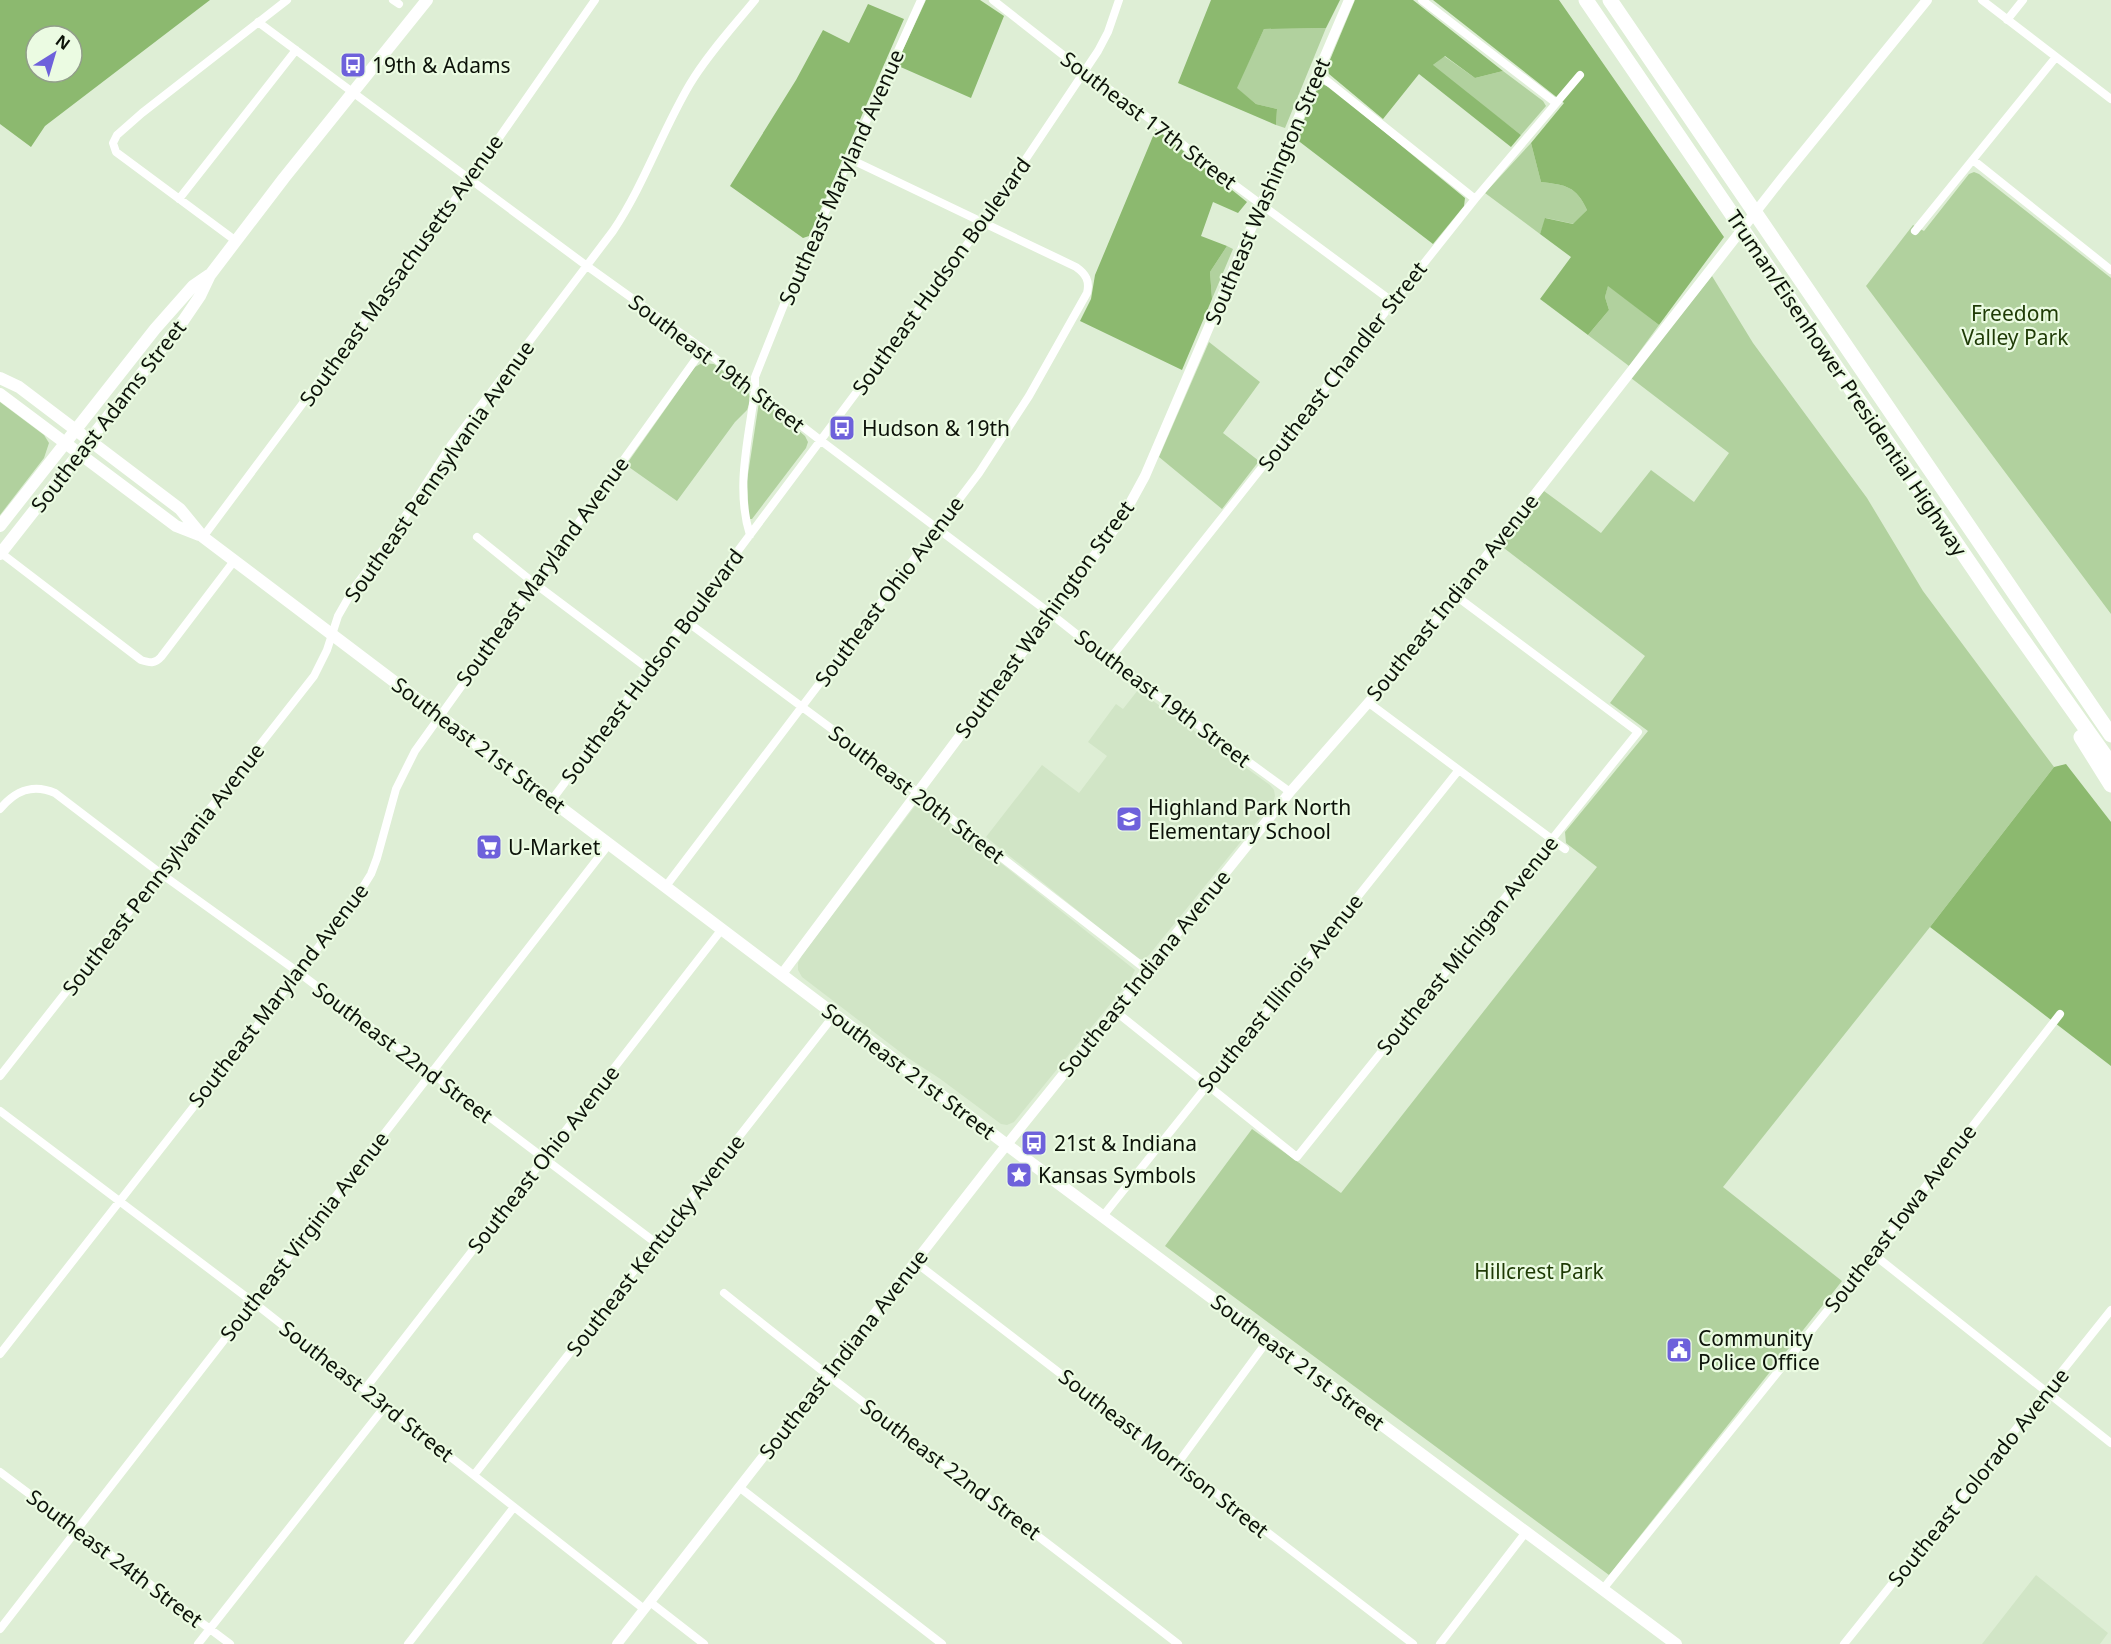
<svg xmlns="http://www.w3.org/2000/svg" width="2111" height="1644" viewBox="0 0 2111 1644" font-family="'Noto Sans',sans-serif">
  <rect width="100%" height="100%" fill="#deeed5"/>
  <!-- built -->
  <path fill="#d1e5c6" d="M1138,690L1270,785L1274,790L1275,796L1273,802L1149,955L1144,959H1138L986,837L1042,765L1079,793L1107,756L1088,742L1116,704L1123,709Z
    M918,802L929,806L1135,970L1130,980L1014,1122L1007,1125L1001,1124L939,1078L908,1058L802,977L798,970V963L802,955Z
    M2036,1575L2108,1633L2100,1644H1982Z"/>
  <!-- green -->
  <path fill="#b1d19e" d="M1326,28L1285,128L1276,125L1277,109L1256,104L1236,88L1264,29Z
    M1444,56L1475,78L1503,71L1543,101L1546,106L1521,135L1432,66Z
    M1531,143L1541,182C1566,185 1576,186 1587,210L1574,224L1546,218L1540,234L1485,193Z
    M1974,172L1979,174L2111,278V614L1866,286L1913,225L1924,231L1969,174Z
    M1227,246L1233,249L1212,299L1210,272Z
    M1712,276L1753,343L1867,498L1923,591L2054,767L1930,927L1723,1187L1842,1281L1609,1575L1165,1246L1252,1129L1341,1193L1597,867L1566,843L1565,832L1648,731L1610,703L1645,656L1500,545L1544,491L1601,533L1651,470L1694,502L1729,453L1631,378Z
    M1608,285L1659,325L1629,366L1588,335L1609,310L1605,297Z
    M1209,342L1260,382L1223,433L1259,461L1222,509L1159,457Z
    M702,363L714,364L746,388L749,394L750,402L747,410L735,422L677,501L626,465L695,367Z
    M0,402L44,435L49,443L44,458L0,515Z
    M759,402H763L769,405L805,436L808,442L806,448L752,519H749L747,481Z"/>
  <!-- forest -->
  <path fill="#8cb96f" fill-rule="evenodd" d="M0,0H210L45,126L31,147L0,124ZM36,36H72V72H36Z
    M926,0H980L1004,16L971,98L896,65Z
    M1211,0H1340L1326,28L1264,29L1237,88L1256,104L1277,109L1276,125L1178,83Z
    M1355,0H1413L1503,71L1475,78L1445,56L1433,65L1521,135L1511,147L1419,74L1383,119L1329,74L1327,67Z
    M1433,0H1559L1724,237L1659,325L1608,286L1605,297L1609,310L1588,335L1540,299L1571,257L1540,234L1545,218L1573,224L1587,210C1576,186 1566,185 1541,182L1531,143L1564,103Z
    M868,4L904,19L809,236L803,238L730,186L796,80L823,30L849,43Z
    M1322,84L1331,88L1465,198L1464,206L1433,244L1296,139L1318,87Z
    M1156,129L1247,202L1238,213L1213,202L1201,236L1227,246L1210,272L1212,299L1182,370L1080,321L1091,299L1095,275Z
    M2066,764L2111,822V1066L1930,927L2054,767Z"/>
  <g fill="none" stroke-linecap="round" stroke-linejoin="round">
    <!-- minor -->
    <path stroke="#fff" stroke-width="8" d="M393,0L399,4
      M993,0L1072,62L1165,130L1216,171L1393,302
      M1422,0L1556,103
      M1982,0L2111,99
      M2007,20L2023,0
      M258,22L587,266L703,349L820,440L1051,614L1109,660L1290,792
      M1317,73L1475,199
      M1973,160L2111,270
      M179,199L296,50
      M1915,231L2056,57
      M236,241L116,152L113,143L117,135L142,113L287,0
      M750,535C735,488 749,437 755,389V377L789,292L921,0
      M203,537L471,178L595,0
      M477,537L534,583L650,670
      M1,553L141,660C150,663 155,664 161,657L234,561
      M686,621L917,792L1147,970
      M1109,660L1475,199L1580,75
      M1369,703L1565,849
      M551,801L983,223L1098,51L1108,32L1119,0
      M0,809C15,791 32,783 55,793L160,873L298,972L656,1243
      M666,886L979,473L1029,396L1087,293C1090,281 1086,274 1076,267L850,159
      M1115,1011L1297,1157L1638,732L1456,596
      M0,1076L314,676L327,650L338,616L354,588L388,543L451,445L613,231C644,185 662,131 690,84C708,54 733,27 755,0
      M0,1111L253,1302L644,1609
      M1103,1216L1458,771
      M1873,1254L2111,1443
      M915,1262L1413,1644
      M724,1293C873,1413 1027,1526 1178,1644
      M0,1354L353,903L371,874L377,858L396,789L415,751L703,349
      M365,1389L722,929
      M1178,1463L1268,1340
      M0,1472L230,1644
      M474,1475L835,1014
      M739,1487L942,1644
      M1603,1589L1873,1254L2060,1014
      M650,1602L704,1644
      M0,1629L609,844
      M198,1644L386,1405
      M408,1644L514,1507
      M1440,1644L1526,1532
      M1844,1644L2111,1310"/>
    <!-- tertiary -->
    <path stroke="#fff" stroke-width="10" d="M782,974L1121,520L1145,476L1349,0
      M617,1644L993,1162L1290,792L1404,662L1779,182L1927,0"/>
    <!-- secondary -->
    <path stroke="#fff" stroke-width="12" d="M0,378L19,387L180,509L203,537L1007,1145L1676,1644
      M0,394L176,526L199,535
      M0,526L155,329L193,286L209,275
      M0,554L183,321L200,296L210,275L284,178L427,0"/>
    <!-- motorway -->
    <path stroke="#fff" stroke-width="15" d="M1586,0L2001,609L2111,764
      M1610,0L2111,735
      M2081,737L2111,785"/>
  </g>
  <!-- icons -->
  <defs>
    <g id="bus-square" transform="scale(1.35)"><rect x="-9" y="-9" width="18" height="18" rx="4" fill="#6e61db" stroke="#ebfbe2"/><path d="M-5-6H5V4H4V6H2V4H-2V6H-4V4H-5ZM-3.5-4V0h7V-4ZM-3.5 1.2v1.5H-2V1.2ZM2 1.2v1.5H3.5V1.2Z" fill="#fff"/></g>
    <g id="school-square" transform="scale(1.35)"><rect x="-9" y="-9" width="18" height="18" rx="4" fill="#6e61db" stroke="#ebfbe2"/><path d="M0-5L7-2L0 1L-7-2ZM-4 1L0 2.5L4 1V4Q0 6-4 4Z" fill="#fff"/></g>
    <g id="supermarket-square" transform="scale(1.35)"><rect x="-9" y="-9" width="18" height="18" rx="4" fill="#6e61db" stroke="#ebfbe2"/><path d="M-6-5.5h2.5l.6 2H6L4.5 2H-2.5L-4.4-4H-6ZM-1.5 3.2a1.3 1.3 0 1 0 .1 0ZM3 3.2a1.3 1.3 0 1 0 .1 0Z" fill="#fff"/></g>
    <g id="sight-square" transform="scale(1.35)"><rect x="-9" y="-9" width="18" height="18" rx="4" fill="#6e61db" stroke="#ebfbe2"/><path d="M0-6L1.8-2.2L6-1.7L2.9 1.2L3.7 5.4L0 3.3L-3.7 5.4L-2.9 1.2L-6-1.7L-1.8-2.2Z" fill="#fff"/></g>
    <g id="civic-square" transform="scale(1.35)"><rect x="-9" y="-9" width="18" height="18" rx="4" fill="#6e61db" stroke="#ebfbe2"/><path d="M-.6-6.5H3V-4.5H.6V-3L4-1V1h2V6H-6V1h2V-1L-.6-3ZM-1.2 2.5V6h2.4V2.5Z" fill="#fff"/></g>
  </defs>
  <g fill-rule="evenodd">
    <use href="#bus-square" x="353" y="65"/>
    <use href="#bus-square" x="842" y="428"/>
    <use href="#school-square" x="1129" y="819"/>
    <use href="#supermarket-square" x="489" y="847"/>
    <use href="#bus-square" x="1034" y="1143"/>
    <use href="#sight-square" x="1019" y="1175"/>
    <use href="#civic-square" x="1679" y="1350"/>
  </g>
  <g text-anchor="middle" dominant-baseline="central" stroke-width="4.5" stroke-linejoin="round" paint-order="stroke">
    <!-- poi labels -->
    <g font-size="21" fill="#0c1209" stroke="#ebfbe2" text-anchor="start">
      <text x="372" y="65">19th &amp; Adams</text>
      <text x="862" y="428">Hudson &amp; 19th</text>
      <text x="1148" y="807">Highland Park North<tspan x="1148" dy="24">Elementary School</tspan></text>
      <text x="508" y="847">U-Market</text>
      <text x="1054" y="1143">21st &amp; Indiana</text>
      <text x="1038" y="1175">Kansas Symbols</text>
      <text x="1698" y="1338">Community<tspan x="1698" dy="24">Police Office</tspan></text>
    </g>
    <!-- street labels -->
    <g font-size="21" fill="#0c1209" stroke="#ebfbe2">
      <text transform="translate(1149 120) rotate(37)">Southeast 17th Street</text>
      <text transform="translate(841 177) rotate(-66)">Southeast Maryland Avenue</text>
      <text transform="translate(1267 191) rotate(-67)">Southeast Washington Street</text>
      <text transform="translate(401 270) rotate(-54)">Southeast Massachusetts Avenue</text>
      <text transform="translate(941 276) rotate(-54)">Southeast Hudson Boulevard</text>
      <text transform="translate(717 363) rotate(37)">Southeast 19th Street</text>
      <text transform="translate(1342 366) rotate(-52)">Southeast Chandler Street</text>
      <text transform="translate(1847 383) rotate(56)">Truman/Eisenhower Presidential Highway</text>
      <text transform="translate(108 416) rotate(-52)">Southeast Adams Street</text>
      <text transform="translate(439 471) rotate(-55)">Southeast Pennsylvania Avenue</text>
      <text transform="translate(542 571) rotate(-54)">Southeast Maryland Avenue</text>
      <text transform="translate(889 591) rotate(-53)">Southeast Ohio Avenue</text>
      <text transform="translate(1452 597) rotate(-51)">Southeast Indiana Avenue</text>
      <text transform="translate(1044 619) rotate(-54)">Southeast Washington Street</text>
      <text transform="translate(652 666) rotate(-53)">Southeast Hudson Boulevard</text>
      <text transform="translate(1163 698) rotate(37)">Southeast 19th Street</text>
      <text transform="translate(479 745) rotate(37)">Southeast 21st Street</text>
      <text transform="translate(917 794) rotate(37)">Southeast 20th Street</text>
      <text transform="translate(163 869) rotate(-52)">Southeast Pennsylvania Avenue</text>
      <text transform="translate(1467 945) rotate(-51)">Southeast Michigan Avenue</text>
      <text transform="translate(1144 973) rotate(-51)">Southeast Indiana Avenue</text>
      <text transform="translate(1280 993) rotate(-51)">Southeast Illinois Avenue</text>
      <text transform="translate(278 995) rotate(-52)">Southeast Maryland Avenue</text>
      <text transform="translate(403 1052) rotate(37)">Southeast 22nd Street</text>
      <text transform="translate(909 1071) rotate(37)">Southeast 21st Street</text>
      <text transform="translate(543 1159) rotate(-52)">Southeast Ohio Avenue</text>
      <text transform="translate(1900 1218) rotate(-52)">Southeast Iowa Avenue</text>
      <text transform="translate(304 1236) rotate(-52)">Southeast Virginia Avenue</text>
      <text transform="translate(655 1245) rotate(-52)">Southeast Kentucky Avenue</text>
      <text transform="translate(843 1354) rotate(-52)">Southeast Indiana Avenue</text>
      <text transform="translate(1298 1362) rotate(37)">Southeast 21st Street</text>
      <text transform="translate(367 1391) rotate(38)">Southeast 23rd Street</text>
      <text transform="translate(1164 1453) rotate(38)">Southeast Morrison Street</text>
      <text transform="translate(951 1469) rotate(37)">Southeast 22nd Street</text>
      <text transform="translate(1978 1477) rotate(-51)">Southeast Colorado Avenue</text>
      <text transform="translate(115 1558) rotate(37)">Southeast 24th Street</text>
    </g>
    <!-- park labels -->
    <g font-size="21" fill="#1e3a05" stroke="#ebfbe2">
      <text x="2015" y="313">Freedom<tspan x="2015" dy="24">Valley Park</tspan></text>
      <text x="1539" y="1271">Hillcrest Park</text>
    </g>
  </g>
  <!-- north arrow -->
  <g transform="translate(54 54) rotate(37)"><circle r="28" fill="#ebfbe2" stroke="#929e8b" stroke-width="1.5"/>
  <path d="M0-4.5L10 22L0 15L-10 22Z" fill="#6e61db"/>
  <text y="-9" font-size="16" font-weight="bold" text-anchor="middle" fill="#0c1209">N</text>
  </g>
</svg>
